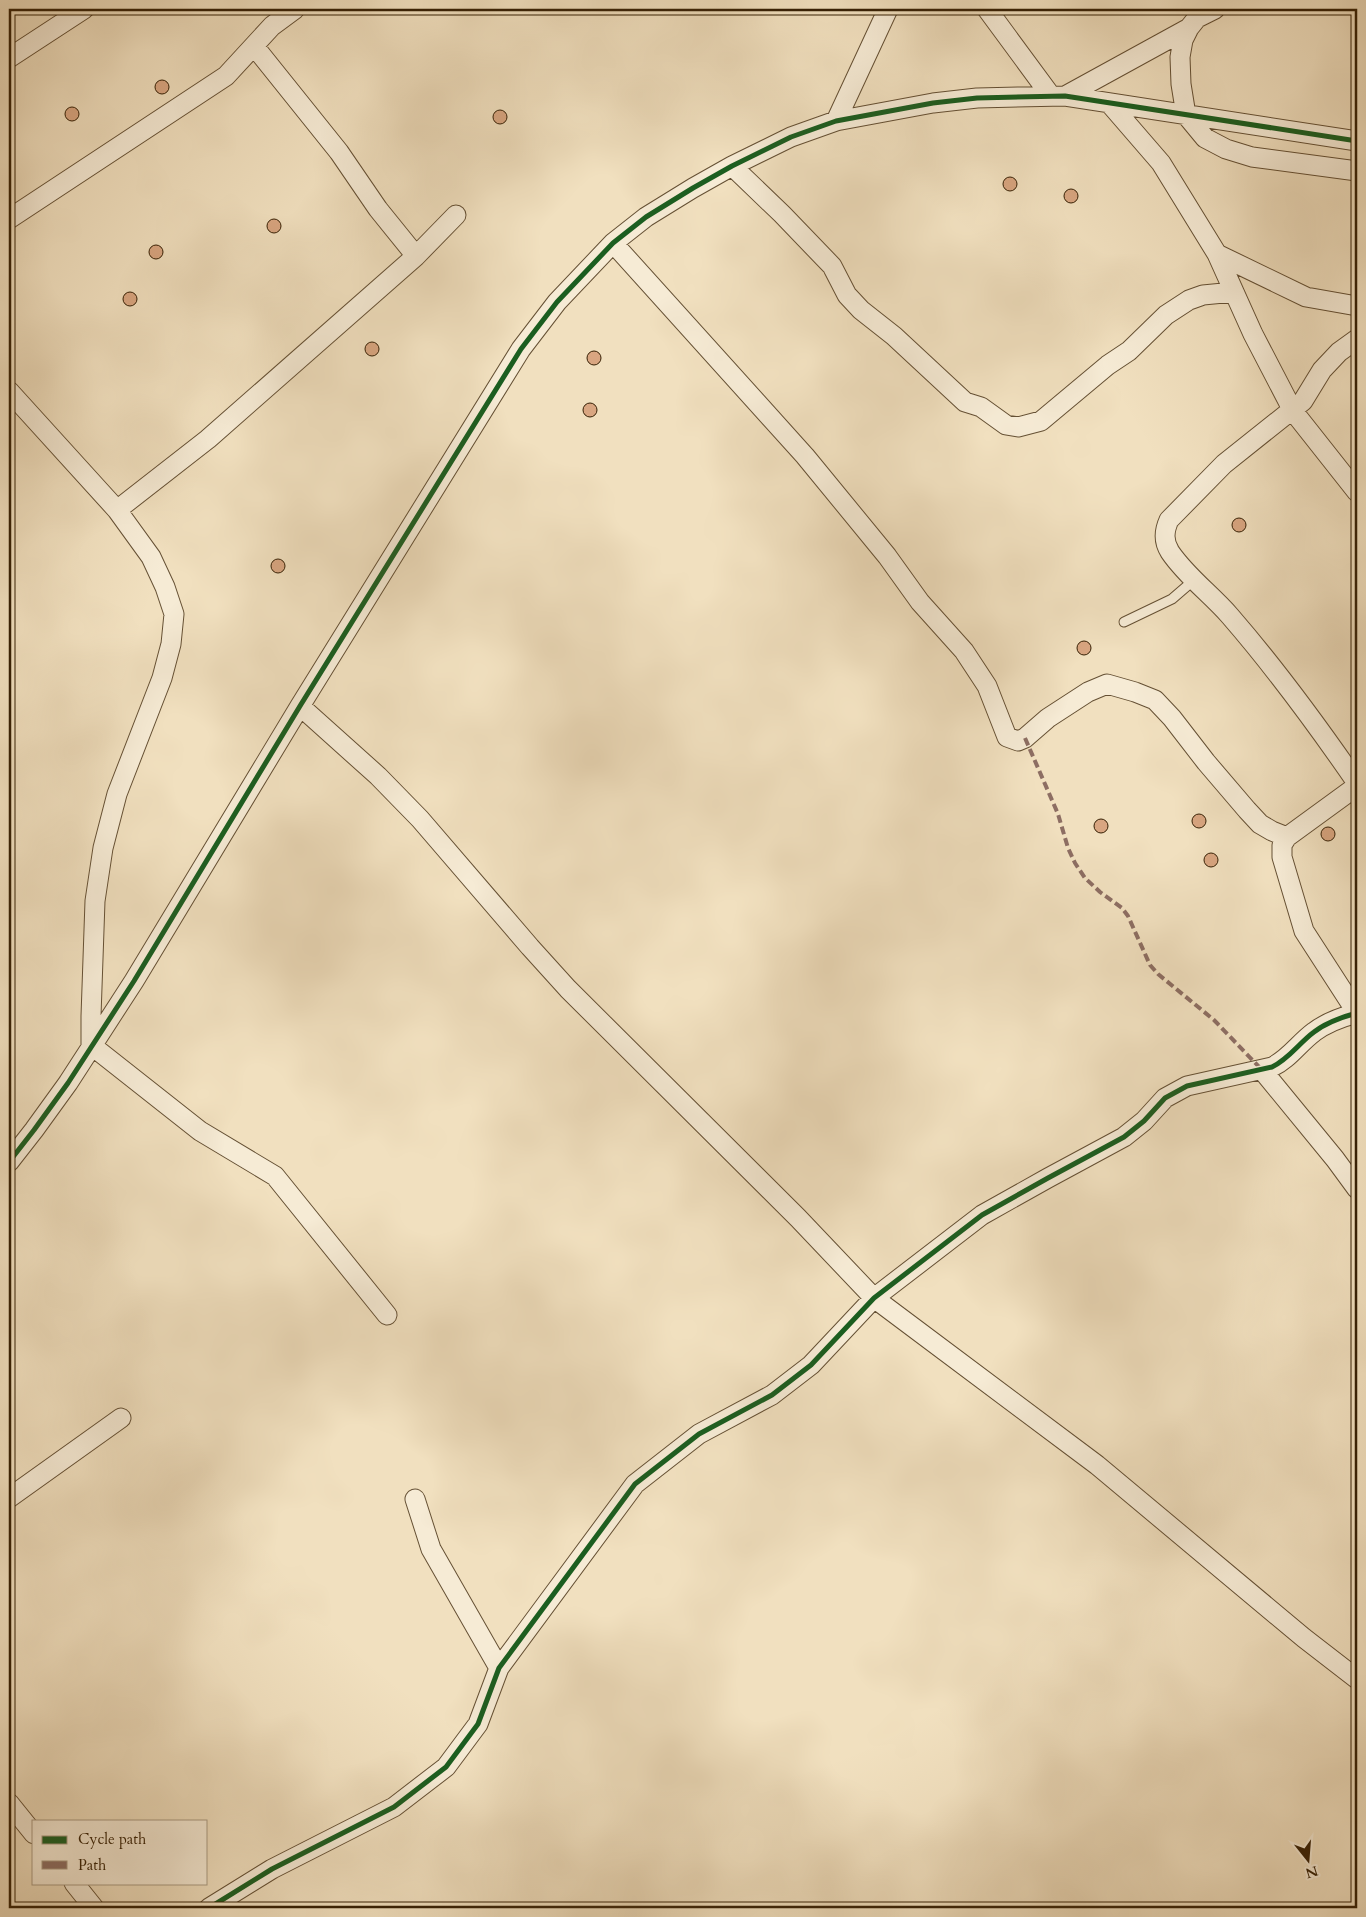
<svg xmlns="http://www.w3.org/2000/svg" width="1366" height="1917" viewBox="0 0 1366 1917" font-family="Cardo,serif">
  <rect width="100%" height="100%" fill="#f1e0bf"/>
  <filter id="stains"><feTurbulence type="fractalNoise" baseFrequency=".004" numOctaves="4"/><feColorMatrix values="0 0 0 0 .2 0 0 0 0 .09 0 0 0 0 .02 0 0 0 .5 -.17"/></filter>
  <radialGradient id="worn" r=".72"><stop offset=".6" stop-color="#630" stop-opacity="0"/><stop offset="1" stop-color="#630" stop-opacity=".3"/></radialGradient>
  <!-- building -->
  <path fill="#d9a681" stroke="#362005" d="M155 87a7 7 0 1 1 14 0a7 7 0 1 1-14 0Z
    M65 114a7 7 0 1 1 14 0a7 7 0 1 1-14 0Z
    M493 117a7 7 0 1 1 14 0a7 7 0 1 1-14 0Z
    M1003 184a7 7 0 1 1 14 0a7 7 0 1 1-14 0Z
    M1064 196a7 7 0 1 1 14 0a7 7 0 1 1-14 0Z
    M267 226a7 7 0 1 1 14 0a7 7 0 1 1-14 0Z
    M149 252a7 7 0 1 1 14 0a7 7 0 1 1-14 0Z
    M123 299a7 7 0 1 1 14 0a7 7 0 1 1-14 0Z
    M365 349a7 7 0 1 1 14 0a7 7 0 1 1-14 0Z
    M587 358a7 7 0 1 1 14 0a7 7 0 1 1-14 0Z
    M583 410a7 7 0 1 1 14 0a7 7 0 1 1-14 0Z
    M1232 525a7 7 0 1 1 14 0a7 7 0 1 1-14 0Z
    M271 566a7 7 0 1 1 14 0a7 7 0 1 1-14 0Z
    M1077 648a7 7 0 1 1 14 0a7 7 0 1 1-14 0Z
    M1192 821a7 7 0 1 1 14 0a7 7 0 1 1-14 0Z
    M1094 826a7 7 0 1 1 14 0a7 7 0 1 1-14 0Z
    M1321 834a7 7 0 1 1 14 0a7 7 0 1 1-14 0Z
    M1204 860a7 7 0 1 1 14 0a7 7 0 1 1-14 0Z"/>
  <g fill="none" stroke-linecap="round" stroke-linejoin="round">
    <!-- lane casing -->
    <g stroke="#655034" stroke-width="11">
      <path id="lane" d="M1124,622L1172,599L1194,580"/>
    </g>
    <!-- street casing -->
    <g stroke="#655034" stroke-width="21">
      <path id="street" d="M987,9L1051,96
        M1215,9L1197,18L1189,28L1183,40L1180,57L1181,84L1186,115L1205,138L1226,149L1252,157L1357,171
        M254,46L339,152L378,209L416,256
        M9,58L84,9
        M1065,96L1189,28
        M1110,104L1161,163L1217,254L1253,334L1293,411L1357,492
        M836,121L888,9
        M732,166L782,214L832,266L847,295L861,310L894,336L965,402L981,407L1006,425L1018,427L1041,421L1108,365L1129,351L1166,315L1189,300L1203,295L1234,292
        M9,219L226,76L272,26L295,9
        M613,243L805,456L887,556L920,602L964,651L987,686L1007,737L1018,741L1025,738L1048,718L1088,692L1107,684L1135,692L1155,700L1172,718L1206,762L1247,810L1260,824L1272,831L1287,837
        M1217,254L1306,297L1357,306
        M1357,339L1339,352L1322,370L1303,401L1224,464L1169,520C1164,531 1163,541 1170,552C1187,577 1211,594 1230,616C1276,669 1317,725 1357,783
        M9,391L117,510L151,557L165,587L174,614L171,644L162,678L117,794L103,848L95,901L91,1016V1045L200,1131L275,1176L387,1315
        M117,510L208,439L416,256L456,215
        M300,706L378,776L420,819L530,947L568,989L798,1218L874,1298L1097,1465L1304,1638L1357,1679
        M1357,1013L1304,931L1282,857V845L1287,837L1357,786
        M1262,1070L1335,1159L1357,1189
        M9,1162L34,1130L68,1083L134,981L300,706L521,349L557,302L613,243L646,217L693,188L732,166L791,137L836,121L933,103L977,98L1065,96L1357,141
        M9,1498L121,1418
        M415,1499L431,1549L499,1668
        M9,1803L34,1834
        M74,1883L94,1908
        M209,1908L272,1869L394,1807L446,1767L478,1724L499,1668L635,1484L699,1434L772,1395L811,1365L874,1298L982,1215L1048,1178L1124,1137L1144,1121L1165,1098L1187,1086L1272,1067C1289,1059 1299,1043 1314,1032C1327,1022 1342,1017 1357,1013"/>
    </g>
    <!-- lane -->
    <use href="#lane" stroke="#f6ebd5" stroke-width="9"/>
    <!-- street -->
    <use href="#street" stroke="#f6ebd5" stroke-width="19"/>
    <!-- quiet -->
    <path stroke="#8d6e63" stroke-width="4" stroke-dasharray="8 4" stroke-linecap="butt" d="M1025,738L1058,814L1068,848L1075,863L1085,878L1100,892L1122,908L1128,916L1150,965L1158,974L1214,1020L1262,1070"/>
    <!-- cycleway casing -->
    <g stroke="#f6ebd5" stroke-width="8">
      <path id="cycleway" d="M9,1162L34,1130L68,1083L134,981L300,706L521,349L557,302L613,243L646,217L693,188L732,166L791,137L836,121L933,103L977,98L1065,96L1357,141
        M209,1908L272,1869L394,1807L446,1767L478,1724L499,1668L635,1484L699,1434L772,1395L811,1365L874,1298L982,1215L1048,1178L1124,1137L1144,1121L1165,1098L1187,1086L1272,1067C1289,1059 1299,1043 1314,1032C1327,1022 1342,1017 1357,1013"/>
    </g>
    <!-- cycleway -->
    <use href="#cycleway" stroke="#1b5e20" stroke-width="5"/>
  </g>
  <!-- margin -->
  <rect width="1366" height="1917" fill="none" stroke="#f1e0bf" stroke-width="30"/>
  <rect x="10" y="10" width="1346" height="1897" fill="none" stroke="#362005" stroke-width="2.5"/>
  <rect x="15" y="15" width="1336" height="1887" fill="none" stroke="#362005"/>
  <!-- legend -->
  <rect x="32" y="1820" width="175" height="65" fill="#f6ebd5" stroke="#a99a82"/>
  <rect x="42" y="1836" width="25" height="8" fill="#1b5e20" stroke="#a99a82"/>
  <text x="78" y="1844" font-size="15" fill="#362005">Cycle path</text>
  <rect x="42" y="1861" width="25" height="8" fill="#8d6e63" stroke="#a99a82"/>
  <text x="78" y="1870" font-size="15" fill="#362005">Path</text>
  <!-- north arrow -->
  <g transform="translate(1308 1860) rotate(163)" stroke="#f6ebd5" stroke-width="4" paint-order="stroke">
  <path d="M0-4L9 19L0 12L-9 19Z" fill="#362005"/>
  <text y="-8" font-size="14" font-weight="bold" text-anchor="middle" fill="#362005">N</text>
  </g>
  <rect width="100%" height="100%" filter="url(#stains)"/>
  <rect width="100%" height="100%" fill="url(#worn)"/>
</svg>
